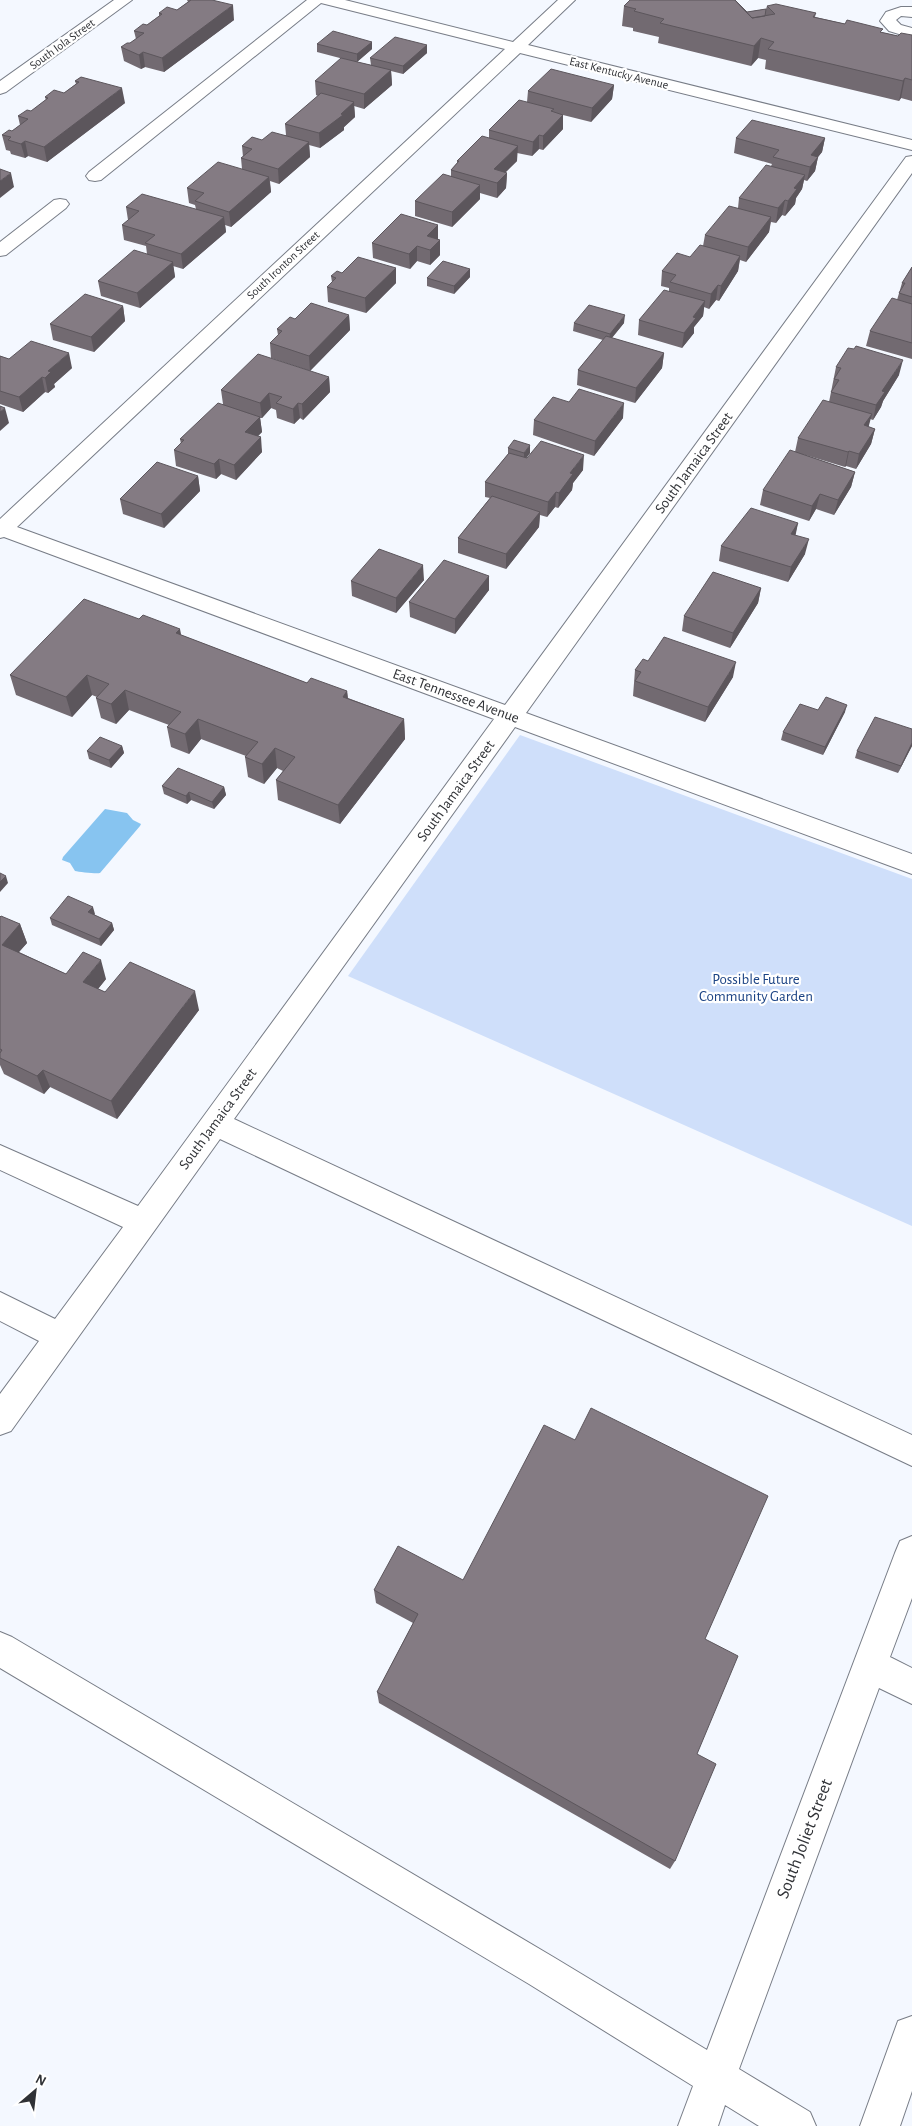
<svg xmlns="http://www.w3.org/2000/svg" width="912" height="2126" viewBox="0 0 912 2126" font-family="'Alegreya Sans',sans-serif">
  <rect width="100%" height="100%" fill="#f4f8ff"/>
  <!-- green -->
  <path fill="#cfdffa" d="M520,735L912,879V1226L348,976Z"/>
  <!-- water -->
  <path fill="#87c4f0" d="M105,809L127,813L133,820L141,824L140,826L100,873C97,874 79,872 75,871L70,863L62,860L63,857Z"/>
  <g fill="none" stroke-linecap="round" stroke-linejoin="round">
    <!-- minor casing -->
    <g stroke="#787d87" stroke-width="2">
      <path id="minor" d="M114,0H132L6,92L0,94V81Z
        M307,0H345L513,42L558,0H575L528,45L912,140V150L520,53L17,527L505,705L906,157L912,156V173L526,713L912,854V874L515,727L234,1119L912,1435V1466L220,1139L11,1431L0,1435V1394L39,1341L0,1321V1292L55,1319L123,1227L0,1170V1145L138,1206L494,719L4,537L0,538V519L505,49L321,3L101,180L95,181L89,180L86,176L89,172Z
        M901,7H912V17L901,16L896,20L901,25L912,28V38L889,31L880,21L886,12Z
        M60,199L66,200L69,204L66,208L6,255L0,256V242L54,200Z
        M912,1536V1598L890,1657L912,1668V1704L879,1688L739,2069L810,2112L816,2126H759L725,2105L718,2126H678L693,2086L529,1984L0,1668V1632L12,1637L555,1958L707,2050L895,1553L900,1541Z
        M912,2016V2091L900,2126H860L898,2021Z"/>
    </g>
    <!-- minor -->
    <use href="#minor" fill="#fff" fill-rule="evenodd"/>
  </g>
  <!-- wall -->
  <path fill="#726a71" d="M187,0H212L234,20L164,72L145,67L141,69L124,61L121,47L130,43L136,39L134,31L147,25L159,16V13L177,10L188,2Z
    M736,1L747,12L766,9L767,6L816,13L815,17L898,36L912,35V101L901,98L899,101L765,69L766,60L758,58L751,66L658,43L659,37L633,31V28L622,26L624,6Z
    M372,42V49L357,62L371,65L370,58L427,45V53L403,74L391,71L392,85L364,109L354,106L355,117L344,127V130L320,148L309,145L310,157L279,184L270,181L271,192L231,227L225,225L226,232L183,269L173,266L175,277L140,308L101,296L98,281L147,254L146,246L124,240L122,225L128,220L126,207L196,209L195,205L189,203L187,188L242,169L241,158L243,157L242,146L262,140L286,135L285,124L318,96L316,95L315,81L355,62L317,52V44Z
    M81,77L125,103L47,162L28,156L25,158L11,154L10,151L6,150L2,135L12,131L20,125L18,116L31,111L46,100L45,97L64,93L76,84L75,81Z
    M614,85L612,99L591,122L563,115V129L543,150L539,149L532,156L517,153V161L505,173H507L506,188L497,198L480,193V199L452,227L415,216V201L451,176V170L457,163V161L489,138V130L527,102L528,91Z
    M736,138H825L822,152L818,157L815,171L807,181L804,180L802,189L796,198L795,204L785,216L782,215L776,223L771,222L769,232L746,262L740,260L738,271L719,301L716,300L709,309L704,307L703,316L694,327V333L682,348L638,335L639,320L669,291V288L661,286L662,271L690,257L703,246L705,235L738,208L739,198L771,166L772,164L734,153Z
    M438,240H440V255L430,265L417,261L410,269L373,258L372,243Z
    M912,267V359L866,346L870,331L897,300L902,283Z
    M396,268V283L366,313L328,302L327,287L332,282L331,276L342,273Z
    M470,269V277L454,294L427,286V278Z
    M123,306L125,321L94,352L53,340L50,324Z
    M349,315L350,330L310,371L271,358L270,343L278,335L277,329L295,319Z
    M574,323H624L612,338L664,353L662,368L635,403L577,385L578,370L603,340L573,331Z
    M0,356L9,359L72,368L54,384L55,387L48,393L45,392L23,412L0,404Z
    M836,367L899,375L883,401L881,407L873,420L870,419L868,427L875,429L871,444L856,469L846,466L845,467L802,454L855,472L851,487L834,515L816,509L809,521L760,505L763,490L795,452L798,438L829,402Z
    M329,377L330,392L303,420L300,418L294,424L277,418L276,410L271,408L262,418H260L262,432L258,436L262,452L236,480L221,474L216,479L176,466L174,450L181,444L180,439L223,404L221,390Z
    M623,418L594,456L533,435L534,420Z
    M508,448L530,453L526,458L583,470L573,483L572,490L558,508L555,507L547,517L540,515L539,527L506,569L458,553V538L490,498L485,497V482L508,454Z
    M198,476L200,491L164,528L123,514L120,499Z
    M798,523L795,535L805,554L788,582L719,561L721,546Z
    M489,576V590L455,634L410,617L409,602Z
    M424,580L396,613L352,596L351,581Z
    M761,588L758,603L730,648L682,631L684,616Z
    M139,619L307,683L347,691L348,698L404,719L405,739L340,824L278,800L276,780L283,771L277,768L264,784L248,777L245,757L246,756L201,739L189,754L171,747L167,727L169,725L129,710L116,724L101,718L96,698L97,697L92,695L72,717L16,695L10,675Z
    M648,661L733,677L705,722L633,696L635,670Z
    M818,710L845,712L823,755L781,740L783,732Z
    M912,729V746L898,773L855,758L857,751Z
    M122,746L124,753L111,768L89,759L87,751Z
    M162,786L224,787L226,795L214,809L191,800L187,804L164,794Z
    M95,914L94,915L112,923L114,930L101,946L52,925L50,918Z
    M0,917L20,924L27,943L19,952L66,974L106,979L98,989L105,992L199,1010L117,1119L50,1087L44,1094L4,1074L0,1065Z
    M463,1580L705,1639L697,1754L675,1861L670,1869L379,1703L377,1692L413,1623L376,1603L374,1590Z"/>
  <!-- shaded-wall -->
  <path fill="#5c565c" d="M233,5L234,20L164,72L162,58Z
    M761,38L758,58L751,66L754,46Z
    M372,42V49L357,62V54Z
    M427,45V53L403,74V66Z
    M143,52L145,67L141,69L139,55Z
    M391,70L392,85L364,109V94Z
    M905,78L901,98L899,101L903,81Z
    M614,85L612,99L591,122L592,108Z
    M122,88L125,103L47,162L44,147Z
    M354,102L355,117L344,127V130L320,148L319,133Z
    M563,115V129L543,150V136Z
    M539,135V149L532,156L533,142Z
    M825,138L822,152L818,157L815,171L807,181L810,167L811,155Z
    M25,141L28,156L25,158L21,144Z
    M309,142L310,157L279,184L278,169Z
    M518,146L517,161L495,182L494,169Z
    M11,173L14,187L0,198V181Z
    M507,173L506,188L497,198V183Z
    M805,175L802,189L796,198L795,204L785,216L788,201L794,188Z
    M269,177L271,192L231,227L229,212Z
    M480,185V199L452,227V212Z
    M785,200L782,215L776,223L778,208Z
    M224,217L226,232L183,269L181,254Z
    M771,217L769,232L746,262L748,247Z
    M438,225V240L427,236Z
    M440,240V255L430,265V250Z
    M417,246V261L410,269L409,254Z
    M740,256L738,271L719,301L721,286Z
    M173,262L175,277L140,308L137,293Z
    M396,268V283L366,313L365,298Z
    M470,269V277L454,294V286Z
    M718,285L716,300L709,309L711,294Z
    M705,301L703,316L694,327V333L682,348L684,333L693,317Z
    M123,306L125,321L94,352L91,337Z
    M349,315L350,330L310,371L309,356Z
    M625,315L624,323L609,341L610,334Z
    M69,353L72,368L54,384L55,387L48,393L45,378L48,371Z
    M664,353L662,368L635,403L636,388Z
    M903,360L899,375L883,401L881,407L873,420L876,405L882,391Z
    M42,377L45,392L23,412L19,397Z
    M329,377L330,392L303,420L302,404Z
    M269,393L271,408L262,418L260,403Z
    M298,403L300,418L294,424L293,409Z
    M624,403L623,418L594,456L595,441Z
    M5,408L9,423L0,431V412Z
    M872,414L868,429L864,425Z
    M260,417L262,432L247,447L245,432Z
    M875,429L871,444L856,469L859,454Z
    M261,437L262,452L236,480L234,465Z
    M530,445V453L524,461V453Z
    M849,451L846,466L845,467L848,452Z
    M584,455L583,470L573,483L572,490L558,508L559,493L570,473Z
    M219,459L221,474L216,479L214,464Z
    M855,472L851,487L834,515L838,500Z
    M198,476L200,491L164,528L161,514Z
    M556,492L555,507L547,517L548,502Z
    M820,494L816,509L809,521L812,506Z
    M540,512L539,527L506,569V554Z
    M798,523L795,538L791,534Z
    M809,539L805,554L788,582L791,567Z
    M423,565L424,580L396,613V598Z
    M489,576V590L455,634V619Z
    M761,588L758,603L730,648L733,633Z
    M180,629L184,649L176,633Z
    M736,662L733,677L705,722L708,707Z
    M87,675L92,695L72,717L66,697Z
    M125,690L129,710L116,724L111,704Z
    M347,691L349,712L343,697Z
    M847,705L845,712L823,755L825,747Z
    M198,719L201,739L189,754L185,734Z
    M404,719L405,739L340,824L338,805Z
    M912,743V746L898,773L901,766Z
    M122,746L124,753L111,768L109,760Z
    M275,748L277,768L264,784L262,764Z
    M224,787L226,795L214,809L212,802Z
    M189,792L191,800L187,804L186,796Z
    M6,876L8,883L0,892V882Z
    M93,907L95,914L90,919L88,912Z
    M112,923L114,930L101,946L99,939Z
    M20,924L27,943L9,963L2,945Z
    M101,960L106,979L89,1000L83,982Z
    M195,991L199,1010L117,1119L111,1101Z
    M43,1070L50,1087L44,1094L37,1076Z"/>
  <!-- building -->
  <path fill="#847b83" stroke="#5c565c" d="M191,0H212L233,5L162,58L143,52L139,55L121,47L127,43H130L144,33L134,31L143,24L147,25L162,14L159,13L167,7L177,10Z
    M630,0H735L752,18L775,14L767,6L776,4L816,13L813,17L845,24L847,20L883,29L880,32L898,36L901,33L912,35V80L905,78L903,81L768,49L774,42L761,38L754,46L660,23L664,19L634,11L636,9L624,6Z
    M735,0L747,12L766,9L765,16L752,18Z
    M333,31L372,42L357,54L317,44Z
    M395,37L427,45L403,66L370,58Z
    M341,58L391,70L364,94L315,81Z
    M551,69L614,85L592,108L528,91Z
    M81,77L122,88L44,147L25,141L21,144L8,140L11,137L2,135L9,130L12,131L28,119L18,116L27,110L31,111L48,98L45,97L54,90L64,93L79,82L75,81Z
    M321,93L354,102L341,114L343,115L319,133L285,124Z
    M519,100L554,109L551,111L563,115L543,136L539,135L533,142L489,130Z
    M752,120L825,138L811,155L818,157L810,167L773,157L779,150L736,138Z
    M272,132L309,142L278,169L241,158L252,149L242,146L252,137L262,140Z
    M482,136L518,146L494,169L507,173L497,183L451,170L459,161H457Z
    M218,162L269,177L229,212L195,201L204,193L187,188Z
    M766,165L805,175L794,188L797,189L788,201L785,200L778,208L739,198Z
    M0,169L11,173L0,181Z
    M443,174L480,185L452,212L415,201Z
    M142,194L224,217L181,254L145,243L155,235L122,225L139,211L126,207Z
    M729,206L771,217L748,247L705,235Z
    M401,214L438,225L427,236L440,240L430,250L417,246L409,254L372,243Z
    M700,245L740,256L721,286L718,285L711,294L670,282L676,275L662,271L677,253L690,257Z
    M134,250L173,262L137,293L98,281Z
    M358,257L396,268L365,298L327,287L336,278L331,276L337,271L342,273Z
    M443,261L470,269L454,286L427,278Z
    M912,267V297L899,293L905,283H902Z
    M664,290L705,301L693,317L696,318L684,333L639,320Z
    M85,294L123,306L91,337L50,324Z
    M892,298L912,304V343L870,331Z
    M311,303L349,315L309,356L270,343L282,331L277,329L290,317L295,319Z
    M589,305L625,315L610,334L574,323Z
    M606,336L664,353L636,388L578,370Z
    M31,341L69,353L48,371L51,372L45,378L42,377L19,397L0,391V356L9,359Z
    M856,346L903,360L882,391L885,392L876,405L831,392L839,380L834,379L841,368L836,367L848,348L854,349Z
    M258,354L329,377L302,404L298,403L293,409L276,403L282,397L269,393L260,403L221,390Z
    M579,389L624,403L595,441L534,420L553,397L569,402Z
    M823,400L872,414L864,425L875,429L859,454L849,451L848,452L798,438Z
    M218,403L260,417L245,432L261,437L234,465L219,459L214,464L174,450L184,440L180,439Z
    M0,406L5,408L0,412Z
    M514,440L530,445L524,453L508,448Z
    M541,441L584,455L570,473L573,474L559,493L556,492L548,502L485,482L509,453L527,458Z
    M790,450L855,472L838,500L820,494L812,506L763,490Z
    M157,462L198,476L161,514L120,499Z
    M492,496L540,512L506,554L458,538Z
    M751,508L798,523L791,534L809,539L791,567L721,546Z
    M379,549L423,565L396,598L351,581Z
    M444,560L489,576L455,619L409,602Z
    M713,572L761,588L733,633L684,616Z
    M84,599L139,619L143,615L180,629L176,633L307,683L311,678L347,691L343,697L404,719L338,805L276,780L295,757L275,748L262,764L245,757L258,742L198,719L185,734L167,727L181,712L125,690L111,704L96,698L109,684L87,675L66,697L10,675Z
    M664,637L736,662L708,707L635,681L641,672L635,670L643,659L648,661Z
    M826,697L847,705L825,747L783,732L800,704L818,710Z
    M875,717L912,729V743L901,766L857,751Z
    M100,737L122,746L109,760L87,751Z
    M178,768L224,787L212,802L189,792L186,796L162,786Z
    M0,873L6,876L0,882Z
    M68,896L93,907L88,912L112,923L99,939L50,918Z
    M1,916L20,924L2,945L66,974L83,952L101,960L83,982L105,992L130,962L195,991L111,1101L43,1070L37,1076L0,1058V1053L2,1050L0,1049V917Z
    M591,1408L768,1496L705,1639L738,1656L697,1754L716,1764L675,1861L377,1692L418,1614L374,1590L398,1546L463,1580L544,1425L575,1440Z"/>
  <g text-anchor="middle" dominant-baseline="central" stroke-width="4.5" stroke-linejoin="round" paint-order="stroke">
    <!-- far-street labels -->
    <g font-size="12" fill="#303236" stroke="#fff">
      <text transform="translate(62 44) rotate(-36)">South Iola Street</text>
      <text transform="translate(619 73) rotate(14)">East Kentucky Avenue</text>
      <text transform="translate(283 265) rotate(-43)">South Ironton Street</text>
    </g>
    <!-- street labels -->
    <g font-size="15" fill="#303236" stroke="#fff">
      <text transform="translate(694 463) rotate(-54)">South Jamaica Street</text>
      <text transform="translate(456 696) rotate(20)">East Tennessee Avenue</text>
      <text transform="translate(456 791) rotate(-54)">South Jamaica Street</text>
      <text transform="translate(218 1119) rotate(-54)">South Jamaica Street</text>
    </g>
    <!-- park labels -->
    <g font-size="15" fill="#1b4384" stroke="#fff">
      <text x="756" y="979">Possible Future<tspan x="756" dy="17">Community Garden</tspan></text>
    </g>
    <!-- near-street labels -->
    <g font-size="18" fill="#303236" stroke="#fff">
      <text transform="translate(805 1839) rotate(-69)">South Joliet Street</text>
    </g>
  </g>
  <!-- north arrow -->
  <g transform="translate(35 2091) rotate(28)" stroke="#ffffff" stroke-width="4" paint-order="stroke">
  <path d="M0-4L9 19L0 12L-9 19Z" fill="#303236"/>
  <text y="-8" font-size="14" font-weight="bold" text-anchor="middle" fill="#303236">N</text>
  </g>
</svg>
